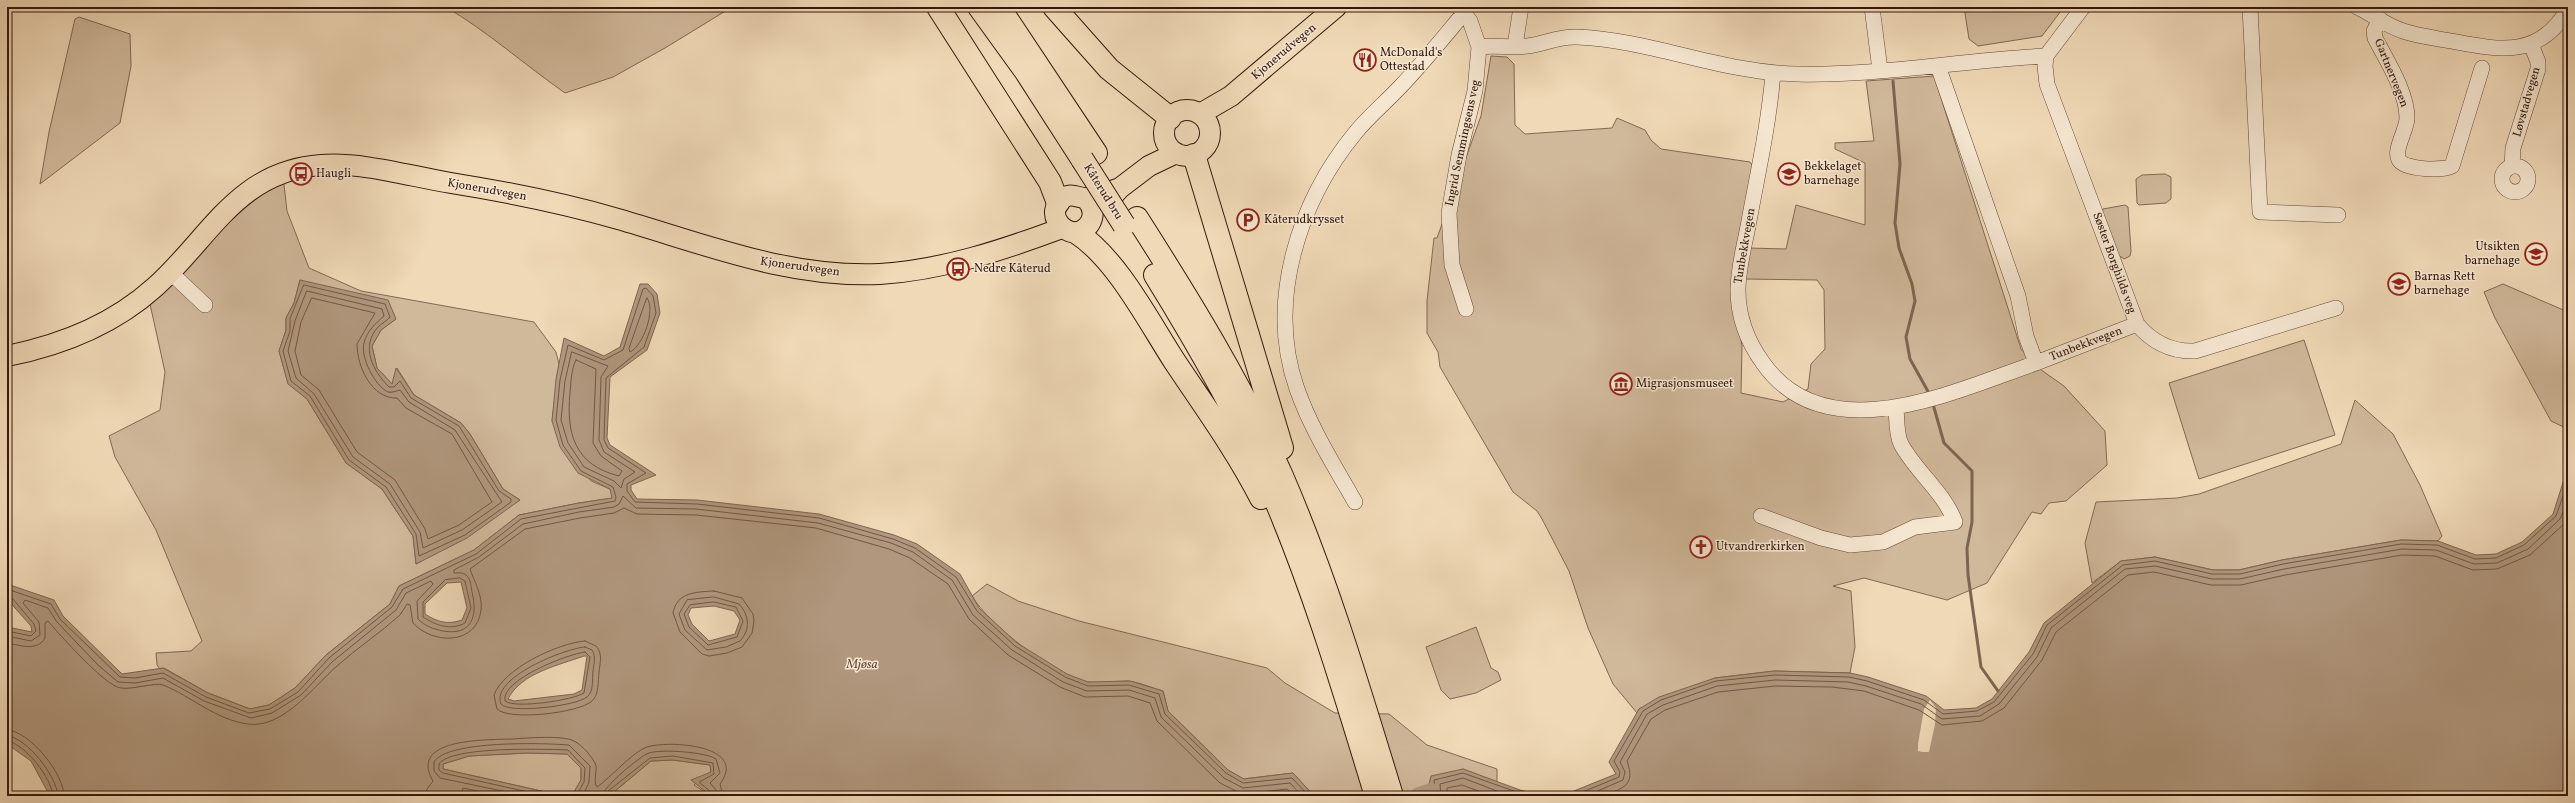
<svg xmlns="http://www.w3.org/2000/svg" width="2575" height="803" viewBox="0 0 2575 803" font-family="Vollkorn,serif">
  <rect width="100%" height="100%" fill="#f0d9b7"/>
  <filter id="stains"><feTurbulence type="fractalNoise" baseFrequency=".005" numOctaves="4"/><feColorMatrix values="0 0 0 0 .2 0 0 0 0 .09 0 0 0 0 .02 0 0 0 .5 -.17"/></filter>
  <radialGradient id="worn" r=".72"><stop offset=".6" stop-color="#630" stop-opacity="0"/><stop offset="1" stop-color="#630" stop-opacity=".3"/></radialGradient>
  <!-- green -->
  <path fill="#d0b89a" stroke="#826853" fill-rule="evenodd" d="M446,7H732L665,48L613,77L565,93C525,65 488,32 446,7Z
    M1748,7H1830L1807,10L1749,11Z
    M1964,7H2064L2042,36L1978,46L1969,39Z
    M79,17L130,34L131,66L120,123L40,184L49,132L75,19Z
    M1491,56L1507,57L1514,64L1515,125L1525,134L1612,128L1617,118L1645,130L1651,140L1661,149L1750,162L1754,168L1732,285L1742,346L1741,393L1783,402L1808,389L1811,364L1825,349L1824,290L1817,280L1744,279L1748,248L1786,249L1796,205L1865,225V163L1835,149V143L1874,141L1866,81L1934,76L2021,349L2037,367L2064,386L2105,431L2107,465L2066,501L2049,503L2041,514L2032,512L1987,583L1947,600L1864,578L1833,586L1851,591L1855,647L1850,673L1775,671L1715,678L1639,709L1637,713L1613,684L1588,628L1569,571L1542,519L1537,511L1513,492L1440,367L1438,352L1427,333V301L1434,238H1437L1481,116Z
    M2165,174L2171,177V199L2166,203L2139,205L2137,203L2136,179L2142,175Z
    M283,176L287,211L309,268L361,291L534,322L556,352L559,364L552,421L591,481L610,489L613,498L579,503L519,515L474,550L399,586L390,604L326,655L295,688L269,705L250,709L208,693L164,668L160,669L157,665L156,653L191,651L202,641L156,530L115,457L109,436L160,410L165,372L148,295L208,231ZM300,280L396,319L381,330L372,346L377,368L392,384L397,368L414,395L461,423L470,434L503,489L520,500L416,564L413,536L382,489L346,463L307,399L288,383L279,351L286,330V318L294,303Z
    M2125,205L2128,207L2131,251L2130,256L2124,259L2118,255L2102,212L2103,209Z
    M2503,284L2568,312V429L2551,421L2495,318L2484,292Z
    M2304,340L2335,435L2199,479L2169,383Z
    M2355,400L2393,434L2420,485L2442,536L2438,541L2401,540L2282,560L2239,570H2213L2155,557L2121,561L2092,583L2085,543L2096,502L2177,498L2199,494L2341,444Z
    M987,584L1018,601L1079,621L1267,668L1285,683L1335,713L1389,714L1427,745L1497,769V782L1463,769L1429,784L1432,796H1314L1293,773L1243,779L1228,770L1168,711L1163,691C1152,688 1139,682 1128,681C1115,681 1101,684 1088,682C1054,675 989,625 972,596Z
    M1476,627L1491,668L1498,672L1501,680L1476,693L1450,699L1441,690L1426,647Z
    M527,753L567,754L581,768V780L574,792L559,795L443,769V764L469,756Z
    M673,760L710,765L711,771L694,785L711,796H609L651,761Z"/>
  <!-- water -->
  <path fill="#b0977d" stroke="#7e6450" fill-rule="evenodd" d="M300,280L388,300L396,319L381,330L372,346L377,368L392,384L396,368L414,395L461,423L470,434L503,489L520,500L467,538L416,564L413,536L382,489L346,463L307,399L288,384L279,351L286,330V318L294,303Z
    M640,284H648L657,294L660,313L647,350L610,377L607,438L610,445L656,475L631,485V490L637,499L697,500L819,514L894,535L917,544L960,574L979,608L1017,643L1067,674L1088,682L1130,681L1163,691L1168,711L1228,770L1244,779L1293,773L1314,796H711L691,780L711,772L710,765L673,760L651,761L609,796H457L442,793L438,796H50L31,761L7,744V627L32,632L31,626L7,599V584L54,600L63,616L122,674L163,668L208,693L250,709L269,705L295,688L326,655L390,604L399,586L474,550L519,515L579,503L612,498L610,489L578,473L560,447L552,421L556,379L564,338L604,356L620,347ZM461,582L467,608L462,620C448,625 437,622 425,614V604L447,583ZM714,606L734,611L740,620L735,634L709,641L692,624L688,615L691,608ZM584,656H587L582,690L574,694L514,701L508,699C521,673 559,665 584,656ZM527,753L567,754L581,768V780L574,792L559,795L443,769V764L469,756Z
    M2568,467V796H1547L1569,793L1616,774L1609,762L1639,709L1659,697L1715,678L1774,671L1850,673L1868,677L1926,696L1944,710L1976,708L1992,699L2029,652L2044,623L2121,561L2155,557L2213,570H2239L2282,560L2401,540L2438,541L2476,555L2496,554L2522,542L2553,514Z
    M1463,769L1520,790L1545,796H1432L1429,784L1431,776Z"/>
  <!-- pier -->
  <path fill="#f0d9b7" d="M1930,700L1936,708L1935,724L1929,752H1922L1918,751V744L1924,709Z"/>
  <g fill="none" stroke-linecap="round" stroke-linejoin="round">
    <!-- shore -->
    <path stroke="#725744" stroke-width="1" d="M304,285L385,304L390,317C387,321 382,323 378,327C360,347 373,371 389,387H394L400,381L411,398L459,426L499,491L511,499V502L465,535L419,556L416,534L386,487L349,460L310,396L291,381L283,351L290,331V319Z
      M307,291L382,309L384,316C375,324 367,331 364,343C360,357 375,386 388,392C392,393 396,391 400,390L409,402L455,430L502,502L462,530L423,548L420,532L390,484L353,457L314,394L296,378L288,351L295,321Z
      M312,298L375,313L357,344C357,367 372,399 397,398L406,408L452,434L492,502L459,525L428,539L425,529L395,480L357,452L319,390L301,375L295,351L301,322Z
      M647,298C656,310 643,346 630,352L629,349Z
      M572,352L608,366L601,377L599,440L604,452L635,472L624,479L621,488L614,481L584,467L568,443L561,420L565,381Z
      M576,360L596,369L593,443L601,456L622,471L619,476C575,465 566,434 570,393C571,383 571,369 576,360Z
      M460,578L465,581L471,608L465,623C451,631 435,625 423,617V602L445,580Z
      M7,589L51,604L60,619L120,677L135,678L163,673L206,697L249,713L270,709L298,692L329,658L392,607L403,589L476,554L521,519L615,501L616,497L613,487L581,471L563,445L556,420L560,380L568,345L604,360L623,350L643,289L646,288L653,296L656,313L644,347L606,378L604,440L608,448L646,473L627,484V491L635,502L697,504L819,518L893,539L915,548L956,577L977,611L1015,646L1065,677L1088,686L1129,685L1159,694L1165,714L1226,773L1243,783L1292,778L1309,796
      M714,591L742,598L753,614L754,621L752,633L742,647L727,653L709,656L702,654L680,632L673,613C677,592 696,592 714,591Z
      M7,596L12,598L34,624L36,631L31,636L7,631
      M714,597L739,604C749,615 751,629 740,641L726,647L707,650L685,630L679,614L687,600Z
      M714,602L736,607L743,621L737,637L708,645L689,627L684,614L690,605Z
      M7,636L31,641L40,635L39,622L23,603L25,600L48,608L57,622L98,665L118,682L135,683L163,678L204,701L251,718L272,713L301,695L332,662L396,610L406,593L431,581L433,584L417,601L418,619C425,626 433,629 443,631C472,636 478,616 472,592C471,587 471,579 466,575C462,572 458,573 454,573V570L479,557L523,524L579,512L614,507L619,504L623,496L636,508L696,509L818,523L891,543L913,552L952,580L973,615L1012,650L1063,682L1087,691L1129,690L1155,698L1161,717L1224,778L1243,788L1290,783L1302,796
      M585,641L596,646C603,654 600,662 599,672C598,681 599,695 592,701C579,713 509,721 497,709L494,695C503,669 558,643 585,641Z
      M7,643C20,645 37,652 45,638V623L48,621C59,634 106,687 121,688C132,690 155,682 163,685C191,696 216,720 248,724C283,729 314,686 337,666C357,648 380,633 400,615L407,604L410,605L413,623C433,645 477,645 481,610C483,596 474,581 470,569L525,529L580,518L614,513L624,508L637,514L696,515L816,528L889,549L910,558L948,584L969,619L1008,655L1060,687L1085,697L1128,696L1150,703L1157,721L1220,783L1242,794L1287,789L1294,796
      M585,647L592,650C596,656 594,663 593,671C592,678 594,692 587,697C576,706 510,714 501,704C490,678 566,648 585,647Z
      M585,652L590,657L584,693C573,700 515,709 505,701C500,680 568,654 585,652Z
      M7,730C30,731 64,774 64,796
      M7,736C27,737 57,777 58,796
      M7,741C25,743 52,779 53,796
      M426,796L427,789L433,781C407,737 490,740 513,739C527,738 563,735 574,741C582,745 594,758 596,766C597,772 593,782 597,787C610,778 634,751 647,747C669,740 749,745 720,784L723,796
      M461,796L463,788L502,796
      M526,796L440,778L434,771V762C447,740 545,743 569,745L590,766L589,782L583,796
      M546,796L443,773L439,770V764C450,746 546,749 568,750L585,768L584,782L576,796
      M602,796C602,788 640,756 649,753C661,749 706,752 716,759L720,773L710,783L716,790L717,796
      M607,796L608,791L650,758L673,756L713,763L714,774L699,782L711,792L712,796
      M1436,796L1434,780L1463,773L1528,796
      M1441,796L1440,784L1463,778L1510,796
      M1447,796V788L1462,785L1492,796
      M1573,796L1619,777L1620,772L1614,761L1643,711L1661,700L1716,681L1775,675L1849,677L1867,681L1924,700L1943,714L1977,711L1994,702L2033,654L2047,625L2123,565L2155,561L2212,574H2240L2283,564L2401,544L2437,545L2475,559L2496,558L2524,545L2556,516L2568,482
      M1586,796L1623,780L1625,772L1620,762L1647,714L1663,705L1717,686L1775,680L1848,682L1866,686L1921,704L1942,719L1980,716L1999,704L2037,657L2051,628L2125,569L2155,566L2212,579H2240L2284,569L2402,549L2436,550L2474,564L2497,563L2528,549L2560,519L2568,501
      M1603,796C1623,788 1636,786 1627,761L1651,719L1665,710L1718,692L1775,686L1832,687L1864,691L1919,710L1942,725L1982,721L2004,708L2042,660L2056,632L2128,575L2154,572L2211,585H2241L2285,575L2402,555L2435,556L2473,570L2497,569L2530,555L2564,524L2568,517"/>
    <!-- stream -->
    <path stroke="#7e6450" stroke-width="3" d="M1893,81L1900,164L1895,223L1899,248L1912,284L1915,301L1906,337L1910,359L1930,395
      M1933,404L1944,443L1972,471V522L1967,548L1968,575L1981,667L1998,691"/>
    <!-- river -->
    <path stroke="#b0977d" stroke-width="18" d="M1419,796L1431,792"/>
    <!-- minor casing -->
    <g stroke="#634837" stroke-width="16">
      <path id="minor" d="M1459,7L1470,21L1479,47L1475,91L1459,155L1449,213L1452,265L1466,309
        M1872,7L1880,70
        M2083,7L2046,56L2045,66L2047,84L2137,324C2152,342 2171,352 2195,351L2336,308
        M2250,7L2260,212L2338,215
        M2357,7C2372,14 2387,26 2403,31C2418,36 2435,38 2451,41C2499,50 2539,59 2568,9
        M2380,19L2374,31L2375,38C2387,61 2407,92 2407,118C2407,130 2393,150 2399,160C2405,170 2443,171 2452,166L2482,68
        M1515,46L1521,7
        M1479,47C1495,45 1511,48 1527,46C1544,44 1559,36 1577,37C1652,40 1722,73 1797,74C1880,76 1963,60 2046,56
        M1938,66L2018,296L2026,336L2036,363L2137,324
        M1773,73C1769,123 1758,172 1749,221C1745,244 1738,267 1738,290C1738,317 1747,341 1763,363C1826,453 1955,391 2036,363
        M2502 179a13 13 0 1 1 26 0a13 13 0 1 1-26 0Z
        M2512,166L2513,148L2538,69V62L2531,44
        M170,272L205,305
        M1355,502C1334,465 1311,429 1297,389C1266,301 1299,201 1356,132C1369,116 1386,102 1400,87C1423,63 1443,38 1464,13
        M1761,516L1821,538L1850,545L1883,542L1915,527L1955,522C1944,492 1916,472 1901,444C1896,434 1897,419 1896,407"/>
    </g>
    <!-- major casing -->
    <g stroke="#34170c" stroke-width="22">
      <path id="major" d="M1164 133a23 23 0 1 1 46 0a23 23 0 1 1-46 0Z
        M1200,114L1231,96L1336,7
        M1111,198L1120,188L1149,166L1176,153
        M1086,199C1098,211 1093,227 1077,233C1060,232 1046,213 1062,199C1072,191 1078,199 1087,198C1098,198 1110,191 1120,188
        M7,356C62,345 113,325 155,287C210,238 237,171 321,165C363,162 409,176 451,183C507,192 563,203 618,219C705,244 787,278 880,274C943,270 1003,250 1062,228"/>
    </g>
    <!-- highway casing -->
    <g stroke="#34170c" stroke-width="24">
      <path id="highway" d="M938,7L1050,182L1058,203
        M979,7L1026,72L1082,159
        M999,7L1096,153
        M1054,7L1109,69L1170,118
        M1194,155L1282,448
        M1137,218C1190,301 1242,385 1282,476C1327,580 1359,688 1392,796
        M1077,233C1117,259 1149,322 1175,362C1205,407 1237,451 1261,498
        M1155,275C1197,343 1237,412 1269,485C1313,586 1344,691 1376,796"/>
    </g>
    <!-- minor -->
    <use href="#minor" stroke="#f5e6d0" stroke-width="15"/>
    <!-- major -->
    <use href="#major" stroke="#f0d9b7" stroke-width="20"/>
    <!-- highway -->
    <use href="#highway" stroke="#f0d9b7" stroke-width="22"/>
    <!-- highway-bridge casing -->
    <g stroke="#34170c" stroke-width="24" stroke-linecap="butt">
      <path id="highway-bridge" d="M1082,159L1124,225"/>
    </g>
    <!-- highway-bridge -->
    <use href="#highway-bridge" stroke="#f0d9b7" stroke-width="22"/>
  </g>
  <!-- icons -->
  <defs>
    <g id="restaurant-ring" transform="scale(1.15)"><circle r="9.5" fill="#f5e6d0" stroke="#8f2418" stroke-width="1.5"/><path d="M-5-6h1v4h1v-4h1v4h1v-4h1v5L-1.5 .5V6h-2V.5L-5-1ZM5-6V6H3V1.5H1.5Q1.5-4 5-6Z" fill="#8f2418"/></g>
    <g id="bus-ring" transform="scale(1.15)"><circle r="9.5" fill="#f5e6d0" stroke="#8f2418" stroke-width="1.5"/><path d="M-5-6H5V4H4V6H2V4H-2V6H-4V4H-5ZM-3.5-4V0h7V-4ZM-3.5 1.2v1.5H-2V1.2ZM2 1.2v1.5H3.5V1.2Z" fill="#8f2418"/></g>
    <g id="school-ring" transform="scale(1.15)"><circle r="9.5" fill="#f5e6d0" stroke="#8f2418" stroke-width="1.5"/><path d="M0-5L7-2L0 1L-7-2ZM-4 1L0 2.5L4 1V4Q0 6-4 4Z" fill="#8f2418"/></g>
    <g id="parking-ring" transform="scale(1.15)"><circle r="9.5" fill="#f5e6d0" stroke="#8f2418" stroke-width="1.5"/><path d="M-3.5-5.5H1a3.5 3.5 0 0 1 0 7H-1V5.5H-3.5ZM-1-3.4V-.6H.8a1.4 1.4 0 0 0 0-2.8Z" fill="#8f2418"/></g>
    <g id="museum-ring" transform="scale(1.15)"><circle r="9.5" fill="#f5e6d0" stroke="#8f2418" stroke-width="1.5"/><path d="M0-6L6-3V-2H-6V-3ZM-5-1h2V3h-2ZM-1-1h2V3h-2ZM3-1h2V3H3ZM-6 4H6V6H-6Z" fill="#8f2418"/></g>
    <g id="church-ring" transform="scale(1.15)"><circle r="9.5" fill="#f5e6d0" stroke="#8f2418" stroke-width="1.5"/><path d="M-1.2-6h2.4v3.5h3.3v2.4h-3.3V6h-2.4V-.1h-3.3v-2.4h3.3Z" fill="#8f2418"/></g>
  </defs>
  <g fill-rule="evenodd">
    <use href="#restaurant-ring" x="1365" y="60"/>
    <use href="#bus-ring" x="301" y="174"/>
    <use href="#school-ring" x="1789" y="174"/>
    <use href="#parking-ring" x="1248" y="220"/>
    <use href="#school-ring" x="2536" y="254"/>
    <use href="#bus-ring" x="958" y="269"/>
    <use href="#school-ring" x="2399" y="284"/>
    <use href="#museum-ring" x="1621" y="384"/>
    <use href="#church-ring" x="1701" y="547"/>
  </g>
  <g text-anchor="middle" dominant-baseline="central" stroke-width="3" stroke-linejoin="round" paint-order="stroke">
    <!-- street labels -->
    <g font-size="12" fill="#34170c" stroke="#f5e6d0">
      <text transform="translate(1284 52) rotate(-40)">Kjonerudvegen</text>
      <text transform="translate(2391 73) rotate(68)">Gartnervegen</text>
      <text transform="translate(2527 102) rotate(-74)">Løvstadvegen</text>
      <text transform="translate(1463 143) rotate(-78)">Ingrid Semmingsens veg</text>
      <text transform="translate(487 190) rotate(10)">Kjonerudvegen</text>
      <text transform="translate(1103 192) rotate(58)">Kåterud bru</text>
      <text transform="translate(1745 246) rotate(-80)">Tunbekkvegen</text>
      <text transform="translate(2114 263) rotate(70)">Søster Borghilds veg</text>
      <text transform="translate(800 267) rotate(8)">Kjonerudvegen</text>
      <text transform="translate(2086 344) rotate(-21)">Tunbekkvegen</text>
    </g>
    <!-- poi labels -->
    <g font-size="12" fill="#34170c" stroke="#f5e6d0" text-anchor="start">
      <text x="1380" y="53">McDonald's<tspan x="1380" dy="14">Ottestad</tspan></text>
      <text x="1804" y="167">Bekkelaget<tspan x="1804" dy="14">barnehage</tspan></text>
      <text x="316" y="174">Haugli</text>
      <text x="1264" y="220">Kåterudkrysset</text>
      <text x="2520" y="247" text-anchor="end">Utsikten<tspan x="2520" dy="14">barnehage</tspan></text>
      <text x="974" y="269">Nedre Kåterud</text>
      <text x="2414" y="277">Barnas Rett<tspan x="2414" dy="14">barnehage</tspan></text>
      <text x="1636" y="384">Migrasjonsmuseet</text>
      <text x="1716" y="547">Utvandrerkirken</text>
    </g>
    <!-- water labels -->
    <g font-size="13" font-style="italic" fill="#664a39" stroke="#f5e6d0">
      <text x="862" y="665">Mjøsa</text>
    </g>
  </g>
  <!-- margin -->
  <rect width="2575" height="803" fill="none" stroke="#f0d9b7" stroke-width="24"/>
  <rect x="8" y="8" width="2559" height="787" fill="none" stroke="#34170c" stroke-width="2"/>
  <rect x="12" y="12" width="2551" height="779" fill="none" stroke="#34170c"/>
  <rect width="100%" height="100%" filter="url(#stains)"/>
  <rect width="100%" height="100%" fill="url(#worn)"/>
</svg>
